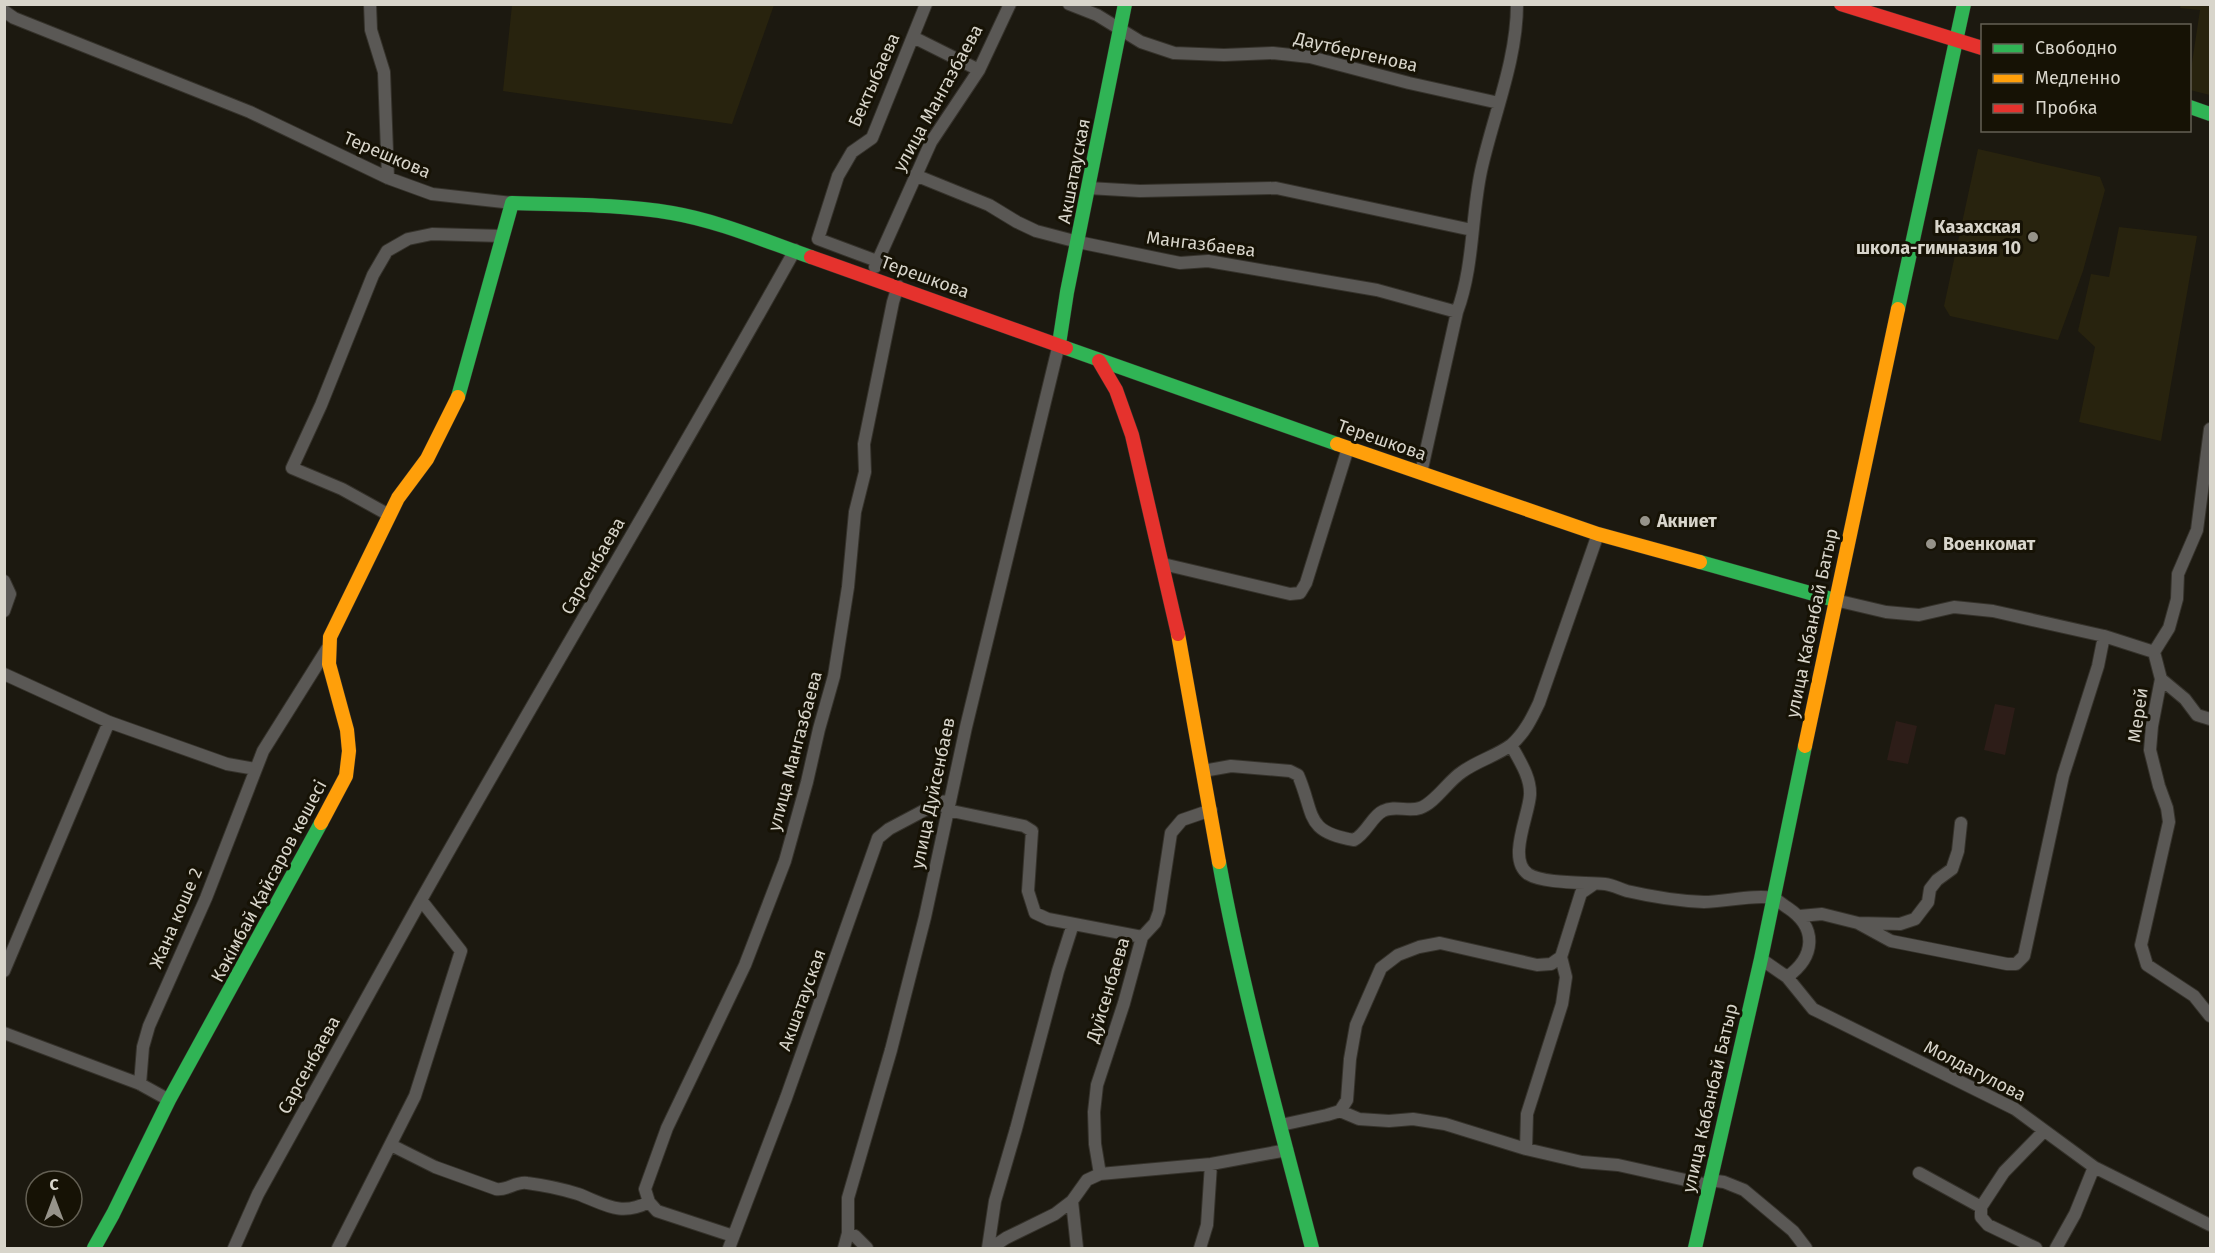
<svg xmlns="http://www.w3.org/2000/svg" width="2215" height="1253" viewBox="0 0 2215 1253" font-family="'Fira Sans',sans-serif">
  <rect width="100%" height="100%" fill="#1c1910"/>
  <!-- commercial -->
  <path fill="#2d1d18" d="M1995,704L2015,708L2005,755L1984,750Z
    M1896,721L1917,726L1908,764L1887,760Z"/>
  <!-- built -->
  <path fill="#28230e" d="M512,5V4L774,5L732,124L503,91Z
    M2181,5H2210V95L2190,90V76L2200,10L2180,8Z
    M1978,149L2100,177L2105,190L2083,271L2058,340L1950,316L1944,306Z
    M2119,227L2197,236L2161,441L2079,422L2095,347L2078,331L2091,274L2109,277Z"/>
  <g fill="none" stroke-linecap="round" stroke-linejoin="round">
    <!-- street casing -->
    <g stroke="#35322b" stroke-width="14">
      <path id="street" d="M370,4L371,30L384,72L388,178
        M1069,4L1097,15L1141,42L1174,53L1224,55L1273,53L1310,57L1409,83L1499,103
        M4,11L14,18L250,112L388,178L432,194L512,203
        M913,37L979,70
        M915,175L989,205L1017,222L1036,231L1078,242L1180,263L1208,261L1377,290L1457,312
        M1088,188L1140,191L1276,188L1472,230
        M877,261L818,239L838,176L852,152L872,138L926,4
        M875,267L931,142L979,70L1010,4
        M2210,429L2197,530L2178,574L2177,599L2169,628L2154,652L2161,679L2152,726L2150,750L2159,786L2167,808L2169,822L2141,945L2147,965L2194,996L2210,1016
        M1421,473L1457,312C1474,266 1471,218 1481,171C1493,116 1517,61 1517,4
        M389,515L342,489L292,468L321,405L373,275L387,251L408,239L432,234L502,236
        M1163,564L1290,594L1300,593L1306,583L1348,448
        M4,581L10,594L4,611
        M1835,600L1886,612L1919,615L1954,607L1993,611L2104,636L2154,652
        M4,674L109,722L227,764L256,769
        M2161,679L2185,699L2197,715L2210,719
        M1511,745C1519,760 1531,777 1530,795C1529,815 1507,859 1528,874C1544,884 1586,882 1605,884C1613,885 1620,889 1627,891C1653,897 1678,901 1704,902C1723,902 1756,894 1773,898C1778,900 1783,905 1788,908C1818,928 1815,957 1787,977
        M1203,771L1231,766L1290,771L1298,775C1315,814 1304,832 1354,840C1367,833 1372,816 1383,811C1395,805 1408,812 1420,808C1435,803 1448,781 1462,772C1477,761 1496,756 1511,745C1524,734 1532,718 1539,703L1598,534
        M947,810L1024,826L1032,831L1028,891L1035,913L1048,919L1142,937
        M1800,916L1822,914L1858,923L1900,924L1915,919L1928,902L1930,889L1937,880L1952,869L1958,851L1961,823
        M1858,923L1891,941L2007,964H2016L2024,956L2063,776L2098,666L2104,636
        M1761,959L1787,977L1813,1009L2015,1109L2094,1167L2210,1225
        M4,971L109,722
        M4,1033L140,1084L169,1100
        M140,1084L143,1047L149,1026L206,898L263,751L327,649
        M1340,1111L1359,1119L1389,1121L1413,1119L1445,1124L1526,1149L1582,1162L1618,1165L1708,1185
        M1281,1125L1327,1115L1340,1111L1347,1100L1350,1059L1356,1025L1381,968L1398,955L1419,947L1440,943L1537,965L1551,964L1561,957L1581,893L1594,884
        M391,1145L435,1167L496,1189C507,1191 516,1181 527,1183C543,1185 562,1189 578,1194C605,1204 620,1217 649,1202L657,1211L733,1236
        M1526,1149L1527,1114L1562,1004L1566,977L1561,957
        M1919,1173L1981,1207V1217L1988,1225L2036,1248
        M1100,1174L1095,1144L1094,1112L1097,1085L1124,1003L1142,937L1155,923L1159,912L1171,833L1182,820L1211,810
        M1709,1180L1724,1182L1744,1190L1793,1231L1806,1248
        M1072,1201L1077,1248
        M649,1202L645,1189L667,1128L745,965L785,861L807,782L819,729L834,676L848,587L855,512L865,472L864,444L893,302L898,286
        M1981,1207L2004,1172L2044,1131
        M848,1233L855,1236L867,1248
        M234,1248L258,1194L421,900
        M338,1248L415,1096L461,951L421,900C544,682 673,468 795,250
        M729,1248L786,1098L878,838L889,829L940,802L949,801
        M844,1248L848,1233V1198L891,1050L925,917L966,727L1059,344
        M988,1248L995,1201L1016,1129L1058,971L1073,924
        M991,1248L1006,1238L1055,1214L1072,1201L1087,1180L1100,1174L1211,1164L1287,1150
        M1200,1248L1207,1225L1211,1164
        M2056,1248L2075,1214L2094,1167"/>
    </g>
    <!-- fast casing -->
    <g stroke="#35322b" stroke-width="15">
      <path id="fast" d="M2190,107L2210,114
        M1898,309L1964,4
        M1059,344L1067,292L1125,4
        M1066,348L1337,444
        M458,397L512,203C565,205 619,204 672,213C719,221 765,241 811,257
        M1700,562L1835,600
        M1219,862C1243,993 1279,1120 1312,1248
        M94,1248L113,1214L169,1100L321,823
        M1695,1248L1761,959L1805,746"/>
    </g>
    <!-- slow casing -->
    <g stroke="#35322b" stroke-width="15">
      <path id="slow" d="M1337,444L1598,534L1700,562
        M1178,634L1219,862
        M1805,746L1898,309
        M321,823L346,776L349,751L347,730L329,664L330,637L398,498L427,459L458,397"/>
    </g>
    <!-- jam casing -->
    <g stroke="#35322b" stroke-width="15">
      <path id="jam" d="M1841,4L1982,48
        M811,257L1066,348
        M1099,361L1116,390L1132,435L1178,634"/>
    </g>
    <!-- street -->
    <use href="#street" stroke="#5a5855" stroke-width="12"/>
    <!-- fast -->
    <use href="#fast" stroke="#30b455" stroke-width="14"/>
    <!-- slow -->
    <use href="#slow" stroke="#ff9f0a" stroke-width="14"/>
    <!-- jam -->
    <use href="#jam" stroke="#e5322d" stroke-width="14"/>
  </g>
  <!-- markers -->
  <g fill="#96938a" stroke="#161205" stroke-width="2">
    <circle cx="2033" cy="237" r="6"/>
    <circle cx="1645" cy="521" r="6"/>
    <circle cx="1931" cy="544" r="6"/>
  </g>
  <g text-anchor="middle" dominant-baseline="central" stroke-width="6" stroke-linejoin="round" paint-order="stroke">
    <!-- street labels -->
    <g font-size="18" fill="#d8d5cb" stroke="#161205">
      <text transform="translate(1356 52) rotate(13)">Даутбергенова</text>
      <text transform="translate(874 80) rotate(-66)">Бектыбаева</text>
      <text transform="translate(938 98) rotate(-61)">улица Мангазбаева</text>
      <text transform="translate(387 155) rotate(23)">Терешкова</text>
      <text transform="translate(1074 171) rotate(-79)">Акшатауская</text>
      <text transform="translate(1201 244) rotate(7)">Мангазбаева</text>
      <text transform="translate(925 277) rotate(20)">Терешкова</text>
      <text transform="translate(1382 440) rotate(19)">Терешкова</text>
      <text transform="translate(593 566) rotate(-60)">Сарсенбаева</text>
      <text transform="translate(1812 623) rotate(-78)">улица Кабанбай Батыр</text>
      <text transform="translate(2138 715) rotate(-82)">Мерей</text>
      <text transform="translate(795 751) rotate(-75)">улица Мангазбаева</text>
      <text transform="translate(933 793) rotate(-78)">улица Дуйсенбаев</text>
      <text transform="translate(269 881) rotate(-62)">Кәкімбай Қайсаров көшесі</text>
      <text transform="translate(176 918) rotate(-67)">Жана коше 2</text>
      <text transform="translate(1108 990) rotate(-73)">Дуйсенбаева</text>
      <text transform="translate(802 1000) rotate(-70)">Акшатауская</text>
      <text transform="translate(309 1065) rotate(-61)">Сарсенбаева</text>
      <text transform="translate(1975 1071) rotate(27)">Молдагулова</text>
      <text transform="translate(1710 1098) rotate(-77)">улица Кабанбай Батыр</text>
    </g>
    <!-- poi labels -->
    <g font-size="18" font-weight="bold" fill="#d8d5cb" stroke="#161205" text-anchor="start">
      <text x="2021" y="227" text-anchor="end">Казахская<tspan x="2021" dy="21">школа-гимназия 10</tspan></text>
      <text x="1657" y="521">Акниет</text>
      <text x="1943" y="544">Военкомат</text>
    </g>
  </g>
  <!-- border -->
  <rect width="2215" height="1253" fill="none" stroke="#d8d5cb" stroke-width="12"/>
  <!-- legend -->
  <rect x="1981" y="24" width="210" height="108" fill="#161205" stroke="#646054" stroke-width="1.5"/>
  <rect x="1993" y="44" width="30" height="9" fill="#30b455" stroke="#646054" stroke-width="1.5"/>
  <text x="2035" y="54" font-size="18" fill="#d8d5cb">Свободно</text>
  <rect x="1993" y="74" width="30" height="9" fill="#ff9f0a" stroke="#646054" stroke-width="1.5"/>
  <text x="2035" y="84" font-size="18" fill="#d8d5cb">Медленно</text>
  <rect x="1993" y="104" width="30" height="9" fill="#e5322d" stroke="#646054" stroke-width="1.5"/>
  <text x="2035" y="114" font-size="18" fill="#d8d5cb">Пробка</text>
  <!-- north arrow -->
  <g transform="translate(54 1199)"><circle r="28" fill="#161205" stroke="#646054" stroke-width="1.5"/>
  <path d="M0-4.5L10 22L0 15L-10 22Z" fill="#96938a"/>
  <text y="-9" font-size="16" font-weight="bold" text-anchor="middle" fill="#d8d5cb">С</text>
  </g>
</svg>
